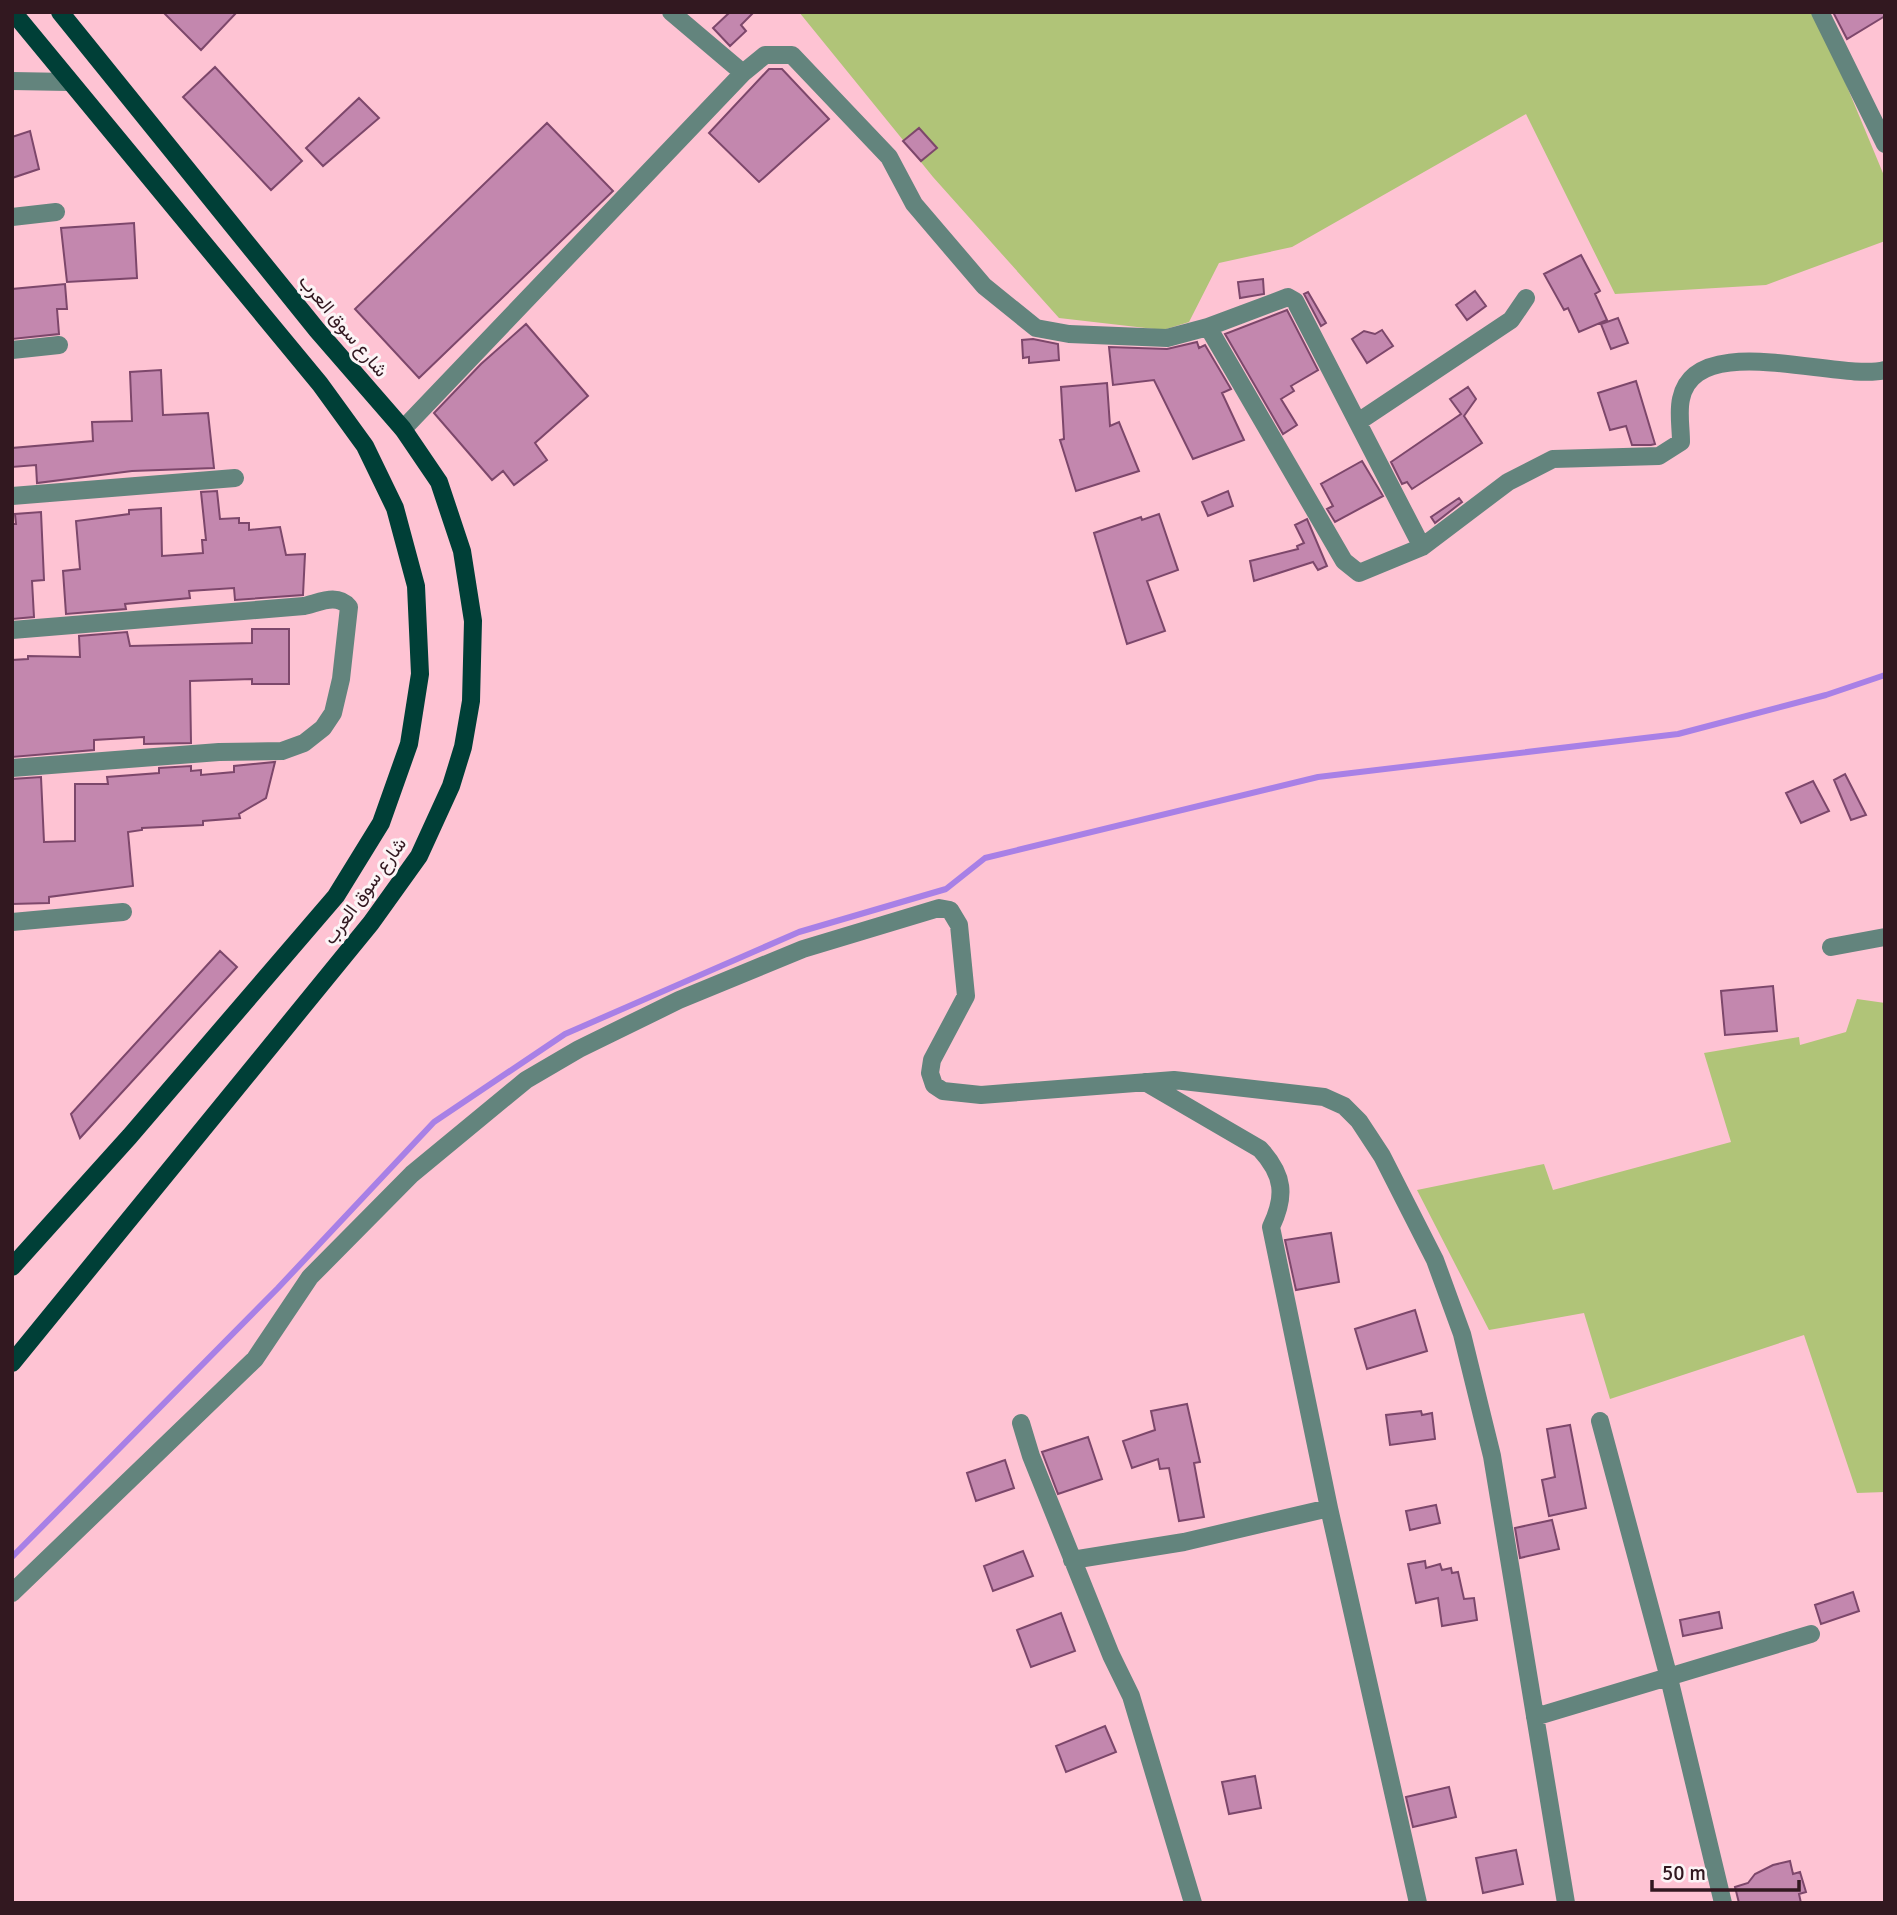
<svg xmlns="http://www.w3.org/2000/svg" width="1897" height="1915" viewBox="0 0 1897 1915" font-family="Signika,Vazirmatn,sans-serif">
  <rect width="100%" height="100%" fill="#fec3d3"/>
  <!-- green -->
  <path fill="#b0c478" d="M799,12H1816L1885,178V241L1766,285L1615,294L1526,114L1292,247L1219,263L1189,322L1163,330L1059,318L933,177Z
    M1857,999L1885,1003V1492L1857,1493L1804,1335L1610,1399L1584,1313L1489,1330L1417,1190L1544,1164L1553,1190L1731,1142L1704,1053L1799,1037L1800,1045L1846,1032Z"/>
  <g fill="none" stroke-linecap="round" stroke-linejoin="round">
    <!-- stream -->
    <path stroke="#a880e6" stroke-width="6" d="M12,1557L278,1288L434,1122L565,1034L799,932L946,889L985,858L1318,777L1678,734L1826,695L1885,675"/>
  </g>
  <!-- building -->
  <path fill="#c387ae" stroke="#7d476b" stroke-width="2" d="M163,12H237L201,50Z
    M730,12H754L741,25L746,31L730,46L713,28Z
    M1833,12H1885V16L1847,39Z
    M215,67L302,161L271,190L183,97Z
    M769,69H782L829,119L759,182L709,133Z
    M359,98L379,118L323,166L306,148Z
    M547,123L613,191L419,378L355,309Z
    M919,128L937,148L921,161L903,141Z
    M30,131L39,169L12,178V137Z
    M134,223L137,278L67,282L61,228Z
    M1581,255L1600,291L1595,294L1607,320L1579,332L1568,308L1564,310L1544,274Z
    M1263,279L1264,294L1240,298L1238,282Z
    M65,284L67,309H57L59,334L12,339V289Z
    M1475,291L1486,306L1467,320L1456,305Z
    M1308,292L1326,323L1321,326L1304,294Z
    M1287,310L1318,370L1291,386L1294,391L1281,399L1297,425L1283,434L1225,334Z
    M1618,318L1628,343L1611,349L1601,324Z
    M526,324L588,396L535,443L547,460L514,485L503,471L492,480L434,413L481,364Z
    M1382,330L1393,346L1367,363L1352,339L1364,331L1375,334Z
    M1033,339L1058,344L1059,360L1029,363V357L1023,358L1022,340Z
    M1197,342L1199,348L1205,345L1231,389L1222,393L1244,440L1193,459L1154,380L1113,385L1109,347L1167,349Z
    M161,370L163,415L208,413L214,468L132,471L37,483L36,465L12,467V448L93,441L92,422L132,421L130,372Z
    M1636,381L1655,444L1651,445H1632L1626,426L1610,430L1598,393Z
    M1107,383L1110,426L1119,422L1139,471L1076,491L1060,440L1064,439L1061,387Z
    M1468,387L1476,399L1464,416L1482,443L1412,489L1407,482L1402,484L1391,462L1461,414L1450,399Z
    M1362,461L1383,496L1335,522L1327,509L1333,506L1321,484Z
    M217,491L220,519L239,518V523H249V530L280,527L286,555L305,554L303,595L235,600L234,588L189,591L190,598L125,604L126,609L66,614L63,571L80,569L76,521L129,514V510L161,508L162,556L203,553L202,540H206L201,492Z
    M1228,491L1233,506L1208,516L1202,502Z
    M1459,498L1462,502L1435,523L1431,517Z
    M41,512L44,580L32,581L34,617L12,619V524H16L15,514Z
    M1159,514L1178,570L1147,581L1165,631L1127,644L1094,533L1141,517L1142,520Z
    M1307,519L1327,566L1318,570L1313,562L1254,581L1250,561L1298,549L1297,546L1304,543L1295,525Z
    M252,629H289V684H252V679L190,681L191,743L144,744V737L94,740V750L12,757V660L28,659V656L80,657L79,636L127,632L130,646L252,643Z
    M275,762L266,798L239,814L240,818L203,821V825L142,828V830L128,832L133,886L49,897V903L12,904V779L41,777L44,842L75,841V784H108L107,777L159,773V768L191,766V771L201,770V775L234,772V766Z
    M1845,774L1866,815L1851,820L1834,780Z
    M1813,781L1829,811L1801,823L1786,793Z
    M220,951L237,967L80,1138L71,1114Z
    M1773,986L1777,1031L1725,1035L1721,991Z
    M1331,1233L1339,1282L1296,1290L1285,1240Z
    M1415,1310L1427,1351L1367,1369L1355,1329Z
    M1187,1404L1200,1462L1194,1463L1204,1517L1179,1521L1169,1468L1160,1469L1158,1459L1132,1468L1123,1441L1155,1430L1151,1411Z
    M1421,1411L1422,1415L1432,1413L1435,1439L1390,1445L1386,1415Z
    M1570,1425L1586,1508L1549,1516L1542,1480L1555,1477L1547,1429Z
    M1088,1437L1102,1479L1058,1494L1042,1452Z
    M1005,1460L1014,1488L976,1501L967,1473Z
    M1436,1505L1440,1523L1410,1530L1406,1511Z
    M1552,1520L1559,1549L1520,1558L1515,1528Z
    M1023,1551L1033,1576L993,1591L984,1566Z
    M1425,1561L1426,1568L1440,1564L1442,1570L1451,1568L1452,1573L1458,1572L1464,1599L1474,1598L1477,1620L1442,1626L1438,1598L1416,1603L1408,1564Z
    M1853,1592L1859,1611L1821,1624L1815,1605Z
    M1719,1612L1722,1628L1683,1636L1680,1620Z
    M1061,1613L1075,1651L1031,1667L1017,1630Z
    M1105,1726L1116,1752L1066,1772L1056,1746Z
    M1255,1776L1261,1808L1229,1814L1222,1782Z
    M1449,1787L1456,1817L1413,1827L1406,1797Z
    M1516,1850L1523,1884L1483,1893L1476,1858Z
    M1790,1861L1793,1874L1800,1872L1806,1892L1799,1894L1801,1903H1739L1735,1887L1748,1883L1755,1874L1773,1865Z"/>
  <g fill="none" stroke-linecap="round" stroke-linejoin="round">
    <!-- minor -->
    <path stroke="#63847d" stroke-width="18" d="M671,12L743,73
      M1820,12L1885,144
      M12,81L69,82
      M12,217L56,212
      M1208,327L1344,561L1359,573L1422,547L1508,482L1553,459L1659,456L1681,442C1681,428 1678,412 1681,399C1695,328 1838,382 1885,370
      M12,350L59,345
      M1358,422L1511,320L1526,298
      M403,429L743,73L765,55H792L889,157L914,204L984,286L1036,328L1069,334L1167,338L1208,327L1288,297L1295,301L1422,547
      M12,496L235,478
      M12,630L304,606C321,602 337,593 349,607L341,679L333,713L323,728L304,743L282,751L219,752L12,768
      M12,922L123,912
      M1831,947L1885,937
      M1145,1082L1260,1149C1284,1175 1286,1196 1271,1227L1329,1508L1418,1903
      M1600,1421L1669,1678L1723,1903
      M1021,1423L1031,1456L1111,1655L1131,1696L1193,1903
      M1072,1560L1184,1542L1329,1508
      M12,1593L255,1359L310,1277L412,1174L526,1080L579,1049L679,1000L803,949L939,908L950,910L959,925L966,996L932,1060L930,1073L934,1085L943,1091L981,1095L1174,1080L1324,1097L1344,1106L1359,1121L1382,1156L1435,1260L1462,1334L1492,1456L1566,1903
      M1535,1717L1811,1634"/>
    <!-- major -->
    <path stroke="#003f37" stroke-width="18" d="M12,1267L130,1136L336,896L381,823L409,744L420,674L416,586L395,508L365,446L320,384L13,12
      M12,1363L371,923L419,856L451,786L463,747L471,701L473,621L462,551L439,482L403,429L317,330L60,12"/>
  </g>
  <g text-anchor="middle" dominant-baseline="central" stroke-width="6" stroke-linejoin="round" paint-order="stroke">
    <!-- street labels -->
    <g font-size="19" fill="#321820" stroke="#fcf4f6">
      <text transform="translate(343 326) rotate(50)">شارع سوق العرب</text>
      <text transform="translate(365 891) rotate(-54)">شارع سوق العرب</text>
    </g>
  </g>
  <!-- border -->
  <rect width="1897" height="1915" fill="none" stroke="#321820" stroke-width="28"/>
  <!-- scale -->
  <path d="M1652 1880v10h147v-10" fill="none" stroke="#321820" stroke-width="3.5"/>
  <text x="1662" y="1880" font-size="21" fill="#321820" stroke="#fcf4f6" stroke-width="5" paint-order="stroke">50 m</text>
</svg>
